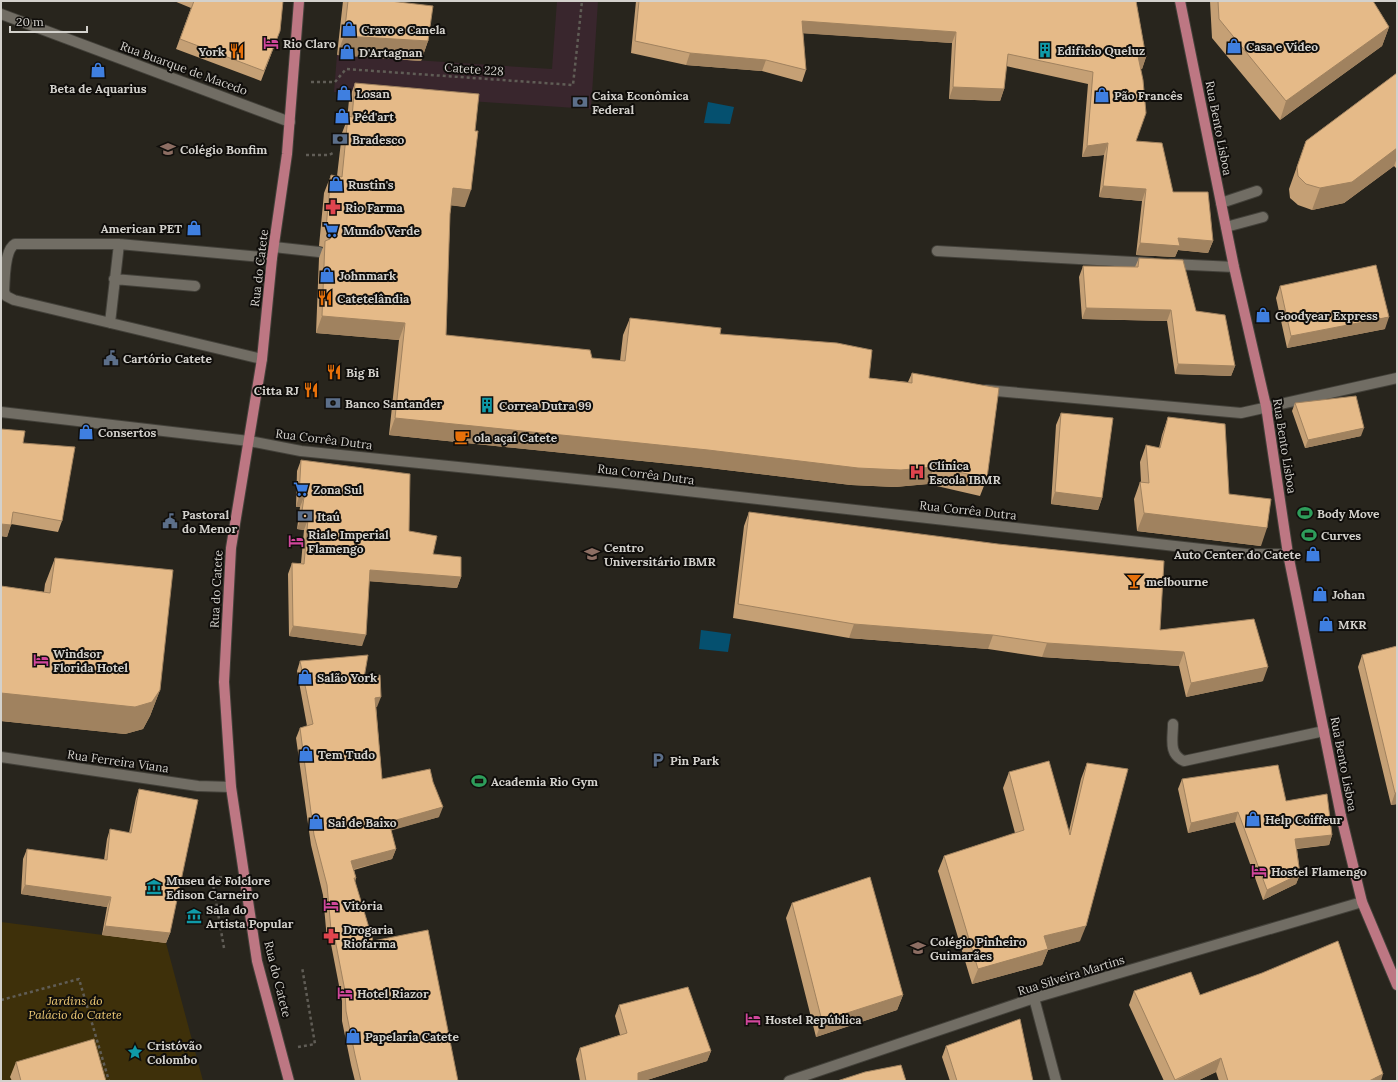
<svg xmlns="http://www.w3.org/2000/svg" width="1398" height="1082" viewBox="0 0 1398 1082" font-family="Lora,serif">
  <rect width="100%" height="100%" fill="#28251d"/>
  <!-- commercial -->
  <path fill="#39262d" d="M557,1H598L591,109L334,92L337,55L552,69Z"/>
  <!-- green -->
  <path fill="#3e300a" d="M1,922L166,943L203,1081H1Z"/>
  <!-- water -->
  <path fill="#05506f" d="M708,102L734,107L730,124L704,123Z
    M701,630L731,634L728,652L699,649Z"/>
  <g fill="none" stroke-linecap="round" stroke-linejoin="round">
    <!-- minor casing -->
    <g stroke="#43413a" stroke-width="12">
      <path id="minor" d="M1,14L290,122
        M1221,203L1257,191
        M1226,227L1263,217
        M274,247L319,252
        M937,251L1151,263
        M1171,264L1234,267
        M114,279L195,286
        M110,323L119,244
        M262,359L14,300L6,296L4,291C5,279 4,250 15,244H119L272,258
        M986,390L1241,413L1397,378
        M1,412L249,441L301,451L616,483L1246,554H1288
        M1173,724C1173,739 1168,754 1184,761L1324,731
        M1,757L198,786L231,787
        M1034,998L1056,1081
        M789,1081L1034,998L1362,902"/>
    </g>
    <!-- major casing -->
    <g stroke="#43413a" stroke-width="12">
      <path id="major" d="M1180,1L1234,267L1266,406L1288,554L1341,816L1362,902L1397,985
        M289,1081L257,961L231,787L224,682L231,548L262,359L272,258L287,154L299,1"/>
    </g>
    <!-- path -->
    <path stroke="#605d56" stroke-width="2.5" stroke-dasharray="3 3" stroke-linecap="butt" d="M311,82H335L346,69L573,85L582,1
      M306,155H329L333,153
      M224,948L212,878L227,877
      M1,1000L79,979L109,1081
      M298,1047L315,1044L302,967"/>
    <!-- minor -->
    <use href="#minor" stroke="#716d64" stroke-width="10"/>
    <!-- major -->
    <use href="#major" stroke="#bd7783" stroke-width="10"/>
  </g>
  <!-- wall -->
  <path fill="#c5a075" d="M174,1H283L280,31L261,81L176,49L191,8Z
    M343,1H390L428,41L421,61L337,55Z
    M636,1H1136L1146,57L1142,69H1141L1136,141L1173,192L1213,241L1208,253L1178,250L1175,257L1136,255L1142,201L1099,197L1104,155L1082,157L1088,84L1006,66L1004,89L1000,101L949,99L952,43L803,33L806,70L802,82L762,71L686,65L631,53Z
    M1210,1H1373L1389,27L1382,46L1280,120L1212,38Z
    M1397,73V169L1394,166L1344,203L1312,210L1298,205L1290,198L1289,189L1306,141Z
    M355,83L465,207L451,205L450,214L446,335L592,358L620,361L623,335L630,318L720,334L869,378L908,382L912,373L987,478L980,496L928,484L895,487L851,485L701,467L389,435L399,340L316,333L319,258L323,247L319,246L324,193L331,175L337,176L342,133L347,120L349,100Z
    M1139,258L1196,311L1235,366L1231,376L1175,374L1167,321L1082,319L1079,277L1083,266L1135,267Z
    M1280,286L1385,329L1287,348L1276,298Z
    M1295,403L1361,436L1305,448L1292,411Z
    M1061,413L1102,498L1098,510L1051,504L1056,425Z
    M1168,417L1229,494L1261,546L1137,531L1134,499L1140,482H1141L1140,462L1146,445L1159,448L1162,435Z
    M1,429L23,443L62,521L58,532L11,524L7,537L1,536Z
    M301,460L409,531L433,554L461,577L457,588L369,581L362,646L289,636L288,574L292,563H301L304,530L297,529L300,507H296L297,471Z
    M749,512L1160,630L1263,681L1186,697L1179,666L1042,657L988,649L849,638L733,618L744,526Z
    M55,558L160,690L150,716L143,729L125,734L1,721V586L44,592L45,584Z
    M1397,646V804L1391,805L1358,667L1362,655Z
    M300,661L364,678L377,707H376L382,779L439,817L391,830L396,849L392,859L354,870L356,878L355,882L373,941L458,1081H355L351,1065L342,1021V1001L330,939L327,940L323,895L311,845L296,738L300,728L307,726L297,671Z
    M1087,763L1080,941L1048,950L1042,965L972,984L938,871L944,856L1015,833L1003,788L1009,772L1069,831L1081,779Z
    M1182,779L1286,801L1332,835L1329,845L1297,849L1300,874L1296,884L1263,900L1235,822L1188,833L1178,789Z
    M139,789L170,933L166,943L102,935L107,907L21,894L23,859L27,849L104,860L107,839L110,829L129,833L136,798Z
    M792,903L903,995L897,1010L816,1037L786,918Z
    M1134,991L1200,995L1381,1081H1219L1216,1072L1197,1081H1164L1129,1005Z
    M619,1005L711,1051L707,1061L644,1081H580L576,1059L580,1048L620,1035L615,1016Z
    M946,1046L1033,1081H950L942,1057Z
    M16,1062L106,1081H12L10,1077Z"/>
  <!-- shaded-wall -->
  <path fill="#a0825f" d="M802,21L956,32L952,43L798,33Z
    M1389,27L1382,46L1280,120L1286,101Z
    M344,36L428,41L421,61L337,55Z
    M690,53L766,60L762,71L686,65Z
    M1138,56L1146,57L1142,69L1134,68Z
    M953,87L1004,89L1000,101L949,99Z
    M1108,143L1104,155L1082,157L1087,146Z
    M1397,148V158L1394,166L1344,203L1312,210L1320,188Z
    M1103,186L1146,189L1142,201L1099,197Z
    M453,188L471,190L465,207L447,205Z
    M1178,238L1213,241L1208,253L1178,250L1175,257L1136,255L1140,243Z
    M1086,308L1171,310L1167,321L1082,319Z
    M322,316L405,323L399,340L316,333Z
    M1389,317L1385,329L1287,348L1291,336Z
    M1178,364L1235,366L1231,376L1175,374Z
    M395,418L934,467L928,484L895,487L851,485L701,467L389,435Z
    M1364,428L1361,436L1305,448L1308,440Z
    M1055,492L1102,498L1098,510L1051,504Z
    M299,496L304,497L300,507H296Z
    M1144,513L1267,528L1261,546L1137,531Z
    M301,518L308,519L304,530L297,529Z
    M1,524L11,525L7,537L1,536Z
    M370,570L461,577L457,588L366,581Z
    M854,624L993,635L988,649L849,638Z
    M293,626L366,635L362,646L289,636Z
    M1047,643L1184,652L1179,666L1042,657Z
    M1268,667L1263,681L1186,697L1191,683Z
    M160,690L150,716L143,729L125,734L1,721V693Z
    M381,697L377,707L371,708L375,698Z
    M1395,793H1397V804L1391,805Z
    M443,807L439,817L386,832L389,822Z
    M1238,812L1235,822L1188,833L1191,823Z
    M1332,835L1329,845L1292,849L1295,839Z
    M396,849L392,859L347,871L351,861Z
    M1300,874L1296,884L1263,900L1267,890Z
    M25,885L111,897L107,907L21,894Z
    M105,926L170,933L166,943L102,935Z
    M1086,926L1080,941L1048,950L1042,965L972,984L978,969L1044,936Z
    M333,929L330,939L327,940L331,930Z
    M903,995L897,1010L816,1037L822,1021Z
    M711,1051L707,1061L644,1081H635L638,1073Z
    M1221,1058L1216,1072L1197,1081H1175Z
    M1383,1074L1381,1081H1369Z"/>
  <!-- building -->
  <path fill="#e5ba88" stroke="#a0825f" d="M194,1H283L280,31L264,71L180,39Z
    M348,1H390L433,6L428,41L344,36Z
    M639,1H1136L1146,57L1138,56L1143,80L1146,113L1136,141L1162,143L1173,192H1208L1213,241L1178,238L1180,246L1140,243L1146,189L1103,186L1108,143L1087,146L1093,72L1008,54L1004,89L953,87L956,32L802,21L806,70L766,60L690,53L635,41Z
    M1218,1H1373L1389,27L1286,101L1219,19Z
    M1397,73V148L1352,182L1320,188L1306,184L1298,176L1297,167L1306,141Z
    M355,83L479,94L475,131H478L471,190L453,188L450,214L446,335L590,350L592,358L625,361L630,318L721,328L720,334L837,343L872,350L869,378L912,383V373L999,388L987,478L934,467L901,470L858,468L708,450L395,418L405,323L322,316L325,241L330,239L332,235L329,230L326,228L331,175L342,177L348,116L352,117Z
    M1139,258L1183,260L1196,311L1225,315L1235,366L1178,364L1171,310L1086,308L1083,266L1138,267Z
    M1376,265L1389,317L1291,336L1280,286Z
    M1356,396L1364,428L1308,440L1295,403Z
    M1061,413L1113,418L1102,498L1055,492Z
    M1168,417L1225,424L1229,494L1271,499L1267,528L1144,513L1140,482L1149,483L1146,445L1160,448Z
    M1,429L25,431L23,443L75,447L62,521L13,512L11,525L1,524Z
    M301,460L410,474L409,531L437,536L433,554L461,557V577L370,570L366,635L293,626L292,563L304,564L308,519L301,518L304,497L299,496Z
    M749,512L998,544L1164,561L1160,630L1254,619L1268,667L1191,683L1184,652L1047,643L993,635L854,624L738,604Z
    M55,558L173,570L160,690L152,702L135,707L1,693V586L50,593Z
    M1397,646V793H1395L1362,655Z
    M368,655L364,678L380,675L381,697L375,698L382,779L430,769L433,782L443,807L389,822L396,849L351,861L356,878H354L373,941L428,930L458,1081H361L355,1055L346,1011L345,991L333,929L331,930L327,885L314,835L300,728L313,724L300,661Z
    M1049,761L1070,835L1087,763L1128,769L1086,926L1044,936L1048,949L978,969L944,856L1024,830L1009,772Z
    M1278,765L1286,801L1327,794L1332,835L1295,839L1300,874L1267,890L1238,812L1191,823L1182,779Z
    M139,789L198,800L170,933L105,926L111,897L25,885L27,849L107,860L110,829L131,833Z
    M870,877L903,995L822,1021L792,903Z
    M1338,941L1383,1074L1369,1081H1228L1221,1058L1175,1080L1134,991L1191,972L1200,995L1262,973Z
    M688,987L711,1051L638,1073V1081H586L580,1048L627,1033L619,1005Z
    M1020,1019L1033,1081H957L946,1046Z
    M94,1039L106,1081H21L16,1062Z
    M901,1065L906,1081H837L865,1072Z"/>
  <!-- icons -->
  <defs>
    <g id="shop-bare" transform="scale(1.2)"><path d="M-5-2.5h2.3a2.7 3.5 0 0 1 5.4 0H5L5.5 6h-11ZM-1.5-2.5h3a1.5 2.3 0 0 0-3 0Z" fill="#3f7fe0" stroke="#100e0b" stroke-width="2.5" paint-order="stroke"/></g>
    <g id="hotel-bare" transform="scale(1.2)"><path d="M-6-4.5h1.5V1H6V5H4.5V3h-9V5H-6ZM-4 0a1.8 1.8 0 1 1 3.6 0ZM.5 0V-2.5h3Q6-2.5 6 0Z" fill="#d1479c" stroke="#100e0b" stroke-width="2.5" paint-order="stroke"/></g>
    <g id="building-bare" transform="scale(1.2)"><path d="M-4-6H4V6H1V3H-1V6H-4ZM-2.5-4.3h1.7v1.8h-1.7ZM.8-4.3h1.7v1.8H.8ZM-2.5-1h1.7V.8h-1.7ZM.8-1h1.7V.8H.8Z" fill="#0f9aa8" stroke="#100e0b" stroke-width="2.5" paint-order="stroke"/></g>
    <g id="restaurant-bare" transform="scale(1.2)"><path d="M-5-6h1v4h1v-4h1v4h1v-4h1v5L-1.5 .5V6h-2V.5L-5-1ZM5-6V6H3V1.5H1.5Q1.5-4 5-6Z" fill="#e8710a" stroke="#100e0b" stroke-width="2.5" paint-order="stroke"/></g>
    <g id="bank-bare" transform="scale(1.2)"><path d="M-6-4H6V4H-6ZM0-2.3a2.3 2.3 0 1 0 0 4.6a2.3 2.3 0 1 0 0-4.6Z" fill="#5c6f8a" stroke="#100e0b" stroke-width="2.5" paint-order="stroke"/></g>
    <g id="school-bare" transform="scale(1.2)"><path d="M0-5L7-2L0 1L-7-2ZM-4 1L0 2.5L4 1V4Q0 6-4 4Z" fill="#8d6e63" stroke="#100e0b" stroke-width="2.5" paint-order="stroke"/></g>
    <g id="pharmacy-bare" transform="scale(1.2)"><path d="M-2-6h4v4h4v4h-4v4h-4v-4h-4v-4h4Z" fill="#e0444e" stroke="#100e0b" stroke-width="2.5" paint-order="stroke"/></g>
    <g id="supermarket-bare" transform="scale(1.2)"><path d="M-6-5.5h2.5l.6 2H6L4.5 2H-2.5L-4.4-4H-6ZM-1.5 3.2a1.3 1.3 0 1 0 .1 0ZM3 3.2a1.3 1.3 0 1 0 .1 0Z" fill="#3f7fe0" stroke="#100e0b" stroke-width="2.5" paint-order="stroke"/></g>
    <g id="civic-bare" transform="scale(1.2)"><path d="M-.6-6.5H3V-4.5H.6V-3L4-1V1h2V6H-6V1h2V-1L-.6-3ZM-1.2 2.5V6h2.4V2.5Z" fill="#5c6f8a" stroke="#100e0b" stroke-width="2.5" paint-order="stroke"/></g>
    <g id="cafe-bare" transform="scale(1.2)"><path d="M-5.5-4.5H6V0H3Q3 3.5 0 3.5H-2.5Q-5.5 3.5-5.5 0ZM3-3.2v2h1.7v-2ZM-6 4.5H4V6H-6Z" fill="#e8710a" stroke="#100e0b" stroke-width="2.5" paint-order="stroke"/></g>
    <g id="hospital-bare" transform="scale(1.2)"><path d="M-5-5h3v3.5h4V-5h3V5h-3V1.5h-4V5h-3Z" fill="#e0444e" stroke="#100e0b" stroke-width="2.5" paint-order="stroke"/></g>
    <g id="stadium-bare" transform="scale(1.2)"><path d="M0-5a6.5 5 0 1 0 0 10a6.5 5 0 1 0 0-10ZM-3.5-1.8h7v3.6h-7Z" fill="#2e9e5b" stroke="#100e0b" stroke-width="2.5" paint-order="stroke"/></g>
    <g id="university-bare" transform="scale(1.2)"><path d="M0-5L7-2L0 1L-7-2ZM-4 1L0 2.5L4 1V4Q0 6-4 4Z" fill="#8d6e63" stroke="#100e0b" stroke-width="2.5" paint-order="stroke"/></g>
    <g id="bar-bare" transform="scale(1.2)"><path d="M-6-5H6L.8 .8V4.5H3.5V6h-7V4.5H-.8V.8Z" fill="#e8710a" stroke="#100e0b" stroke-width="2.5" paint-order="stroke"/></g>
    <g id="parking-bare" transform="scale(1.2)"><path d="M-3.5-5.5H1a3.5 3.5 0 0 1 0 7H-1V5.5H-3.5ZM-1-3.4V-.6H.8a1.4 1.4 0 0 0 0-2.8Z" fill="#5c6f8a" stroke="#100e0b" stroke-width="2.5" paint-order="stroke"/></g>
    <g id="museum-bare" transform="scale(1.2)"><path d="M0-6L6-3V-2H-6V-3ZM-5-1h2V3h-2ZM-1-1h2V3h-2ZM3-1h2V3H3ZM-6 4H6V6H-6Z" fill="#0f9aa8" stroke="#100e0b" stroke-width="2.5" paint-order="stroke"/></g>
    <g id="sight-bare" transform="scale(1.2)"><path d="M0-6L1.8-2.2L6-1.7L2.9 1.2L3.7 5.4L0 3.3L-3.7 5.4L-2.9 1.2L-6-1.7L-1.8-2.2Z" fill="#0f9aa8" stroke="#100e0b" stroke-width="2.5" paint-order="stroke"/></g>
  </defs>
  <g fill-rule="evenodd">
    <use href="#shop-bare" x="349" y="29"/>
    <use href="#hotel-bare" x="271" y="43"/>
    <use href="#shop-bare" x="1234" y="46"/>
    <use href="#building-bare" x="1045" y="50"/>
    <use href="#restaurant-bare" x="237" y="51"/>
    <use href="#shop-bare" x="347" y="52"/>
    <use href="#shop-bare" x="98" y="70"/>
    <use href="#shop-bare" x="344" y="93"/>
    <use href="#shop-bare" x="1102" y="95"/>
    <use href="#bank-bare" x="580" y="102"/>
    <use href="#shop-bare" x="342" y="116"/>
    <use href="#bank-bare" x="340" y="139"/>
    <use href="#school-bare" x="168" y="149"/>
    <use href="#shop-bare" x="336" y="184"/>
    <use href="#pharmacy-bare" x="333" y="207"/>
    <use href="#shop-bare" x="194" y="228"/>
    <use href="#supermarket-bare" x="331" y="230"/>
    <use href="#shop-bare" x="327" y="275"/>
    <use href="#restaurant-bare" x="325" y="298"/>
    <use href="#shop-bare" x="1263" y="315"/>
    <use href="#civic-bare" x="111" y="358"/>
    <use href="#restaurant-bare" x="334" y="372"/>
    <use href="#restaurant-bare" x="311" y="390"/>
    <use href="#bank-bare" x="333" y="403"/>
    <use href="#building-bare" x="487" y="405"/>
    <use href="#shop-bare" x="86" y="432"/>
    <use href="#cafe-bare" x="462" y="437"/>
    <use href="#hospital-bare" x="917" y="472"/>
    <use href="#supermarket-bare" x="301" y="489"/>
    <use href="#stadium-bare" x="1305" y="513"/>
    <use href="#bank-bare" x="305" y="516"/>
    <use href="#civic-bare" x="170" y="521"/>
    <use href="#stadium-bare" x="1309" y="535"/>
    <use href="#hotel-bare" x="296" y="541"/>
    <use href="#university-bare" x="592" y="554"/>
    <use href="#shop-bare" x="1313" y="554"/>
    <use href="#bar-bare" x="1134" y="581"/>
    <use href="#shop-bare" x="1320" y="594"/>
    <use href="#shop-bare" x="1326" y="624"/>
    <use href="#hotel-bare" x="41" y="660"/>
    <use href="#shop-bare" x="305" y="677"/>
    <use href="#shop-bare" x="306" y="754"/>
    <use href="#parking-bare" x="658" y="760"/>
    <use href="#stadium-bare" x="479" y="781"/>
    <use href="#shop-bare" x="1253" y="819"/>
    <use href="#shop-bare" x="316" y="822"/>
    <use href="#hotel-bare" x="1259" y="871"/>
    <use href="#museum-bare" x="154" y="887"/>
    <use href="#hotel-bare" x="331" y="905"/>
    <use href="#museum-bare" x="194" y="916"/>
    <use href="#pharmacy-bare" x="331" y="936"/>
    <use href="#school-bare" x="918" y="948"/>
    <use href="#hotel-bare" x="345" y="993"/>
    <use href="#hotel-bare" x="753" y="1019"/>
    <use href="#shop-bare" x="353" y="1036"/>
    <use href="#sight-bare" x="135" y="1052"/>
  </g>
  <g text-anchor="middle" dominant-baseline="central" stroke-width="4" stroke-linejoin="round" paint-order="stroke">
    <!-- poi labels -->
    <g font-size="12" font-weight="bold" fill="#d3d1cc" stroke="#100e0b" text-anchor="start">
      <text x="361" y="29">Cravo e Canela</text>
      <text x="283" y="43">Rio Claro</text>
      <text x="1246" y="46">Casa e Vídeo</text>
      <text x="1057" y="50">Edifício Queluz</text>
      <text x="225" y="51" text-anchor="end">York</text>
      <text x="359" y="52">D'Artagnan</text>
      <text x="98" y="88" text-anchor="middle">Beta de Aquarius</text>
      <text x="356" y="93">Losan</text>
      <text x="592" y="95">Caixa Econômica<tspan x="592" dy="14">Federal</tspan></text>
      <text x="1114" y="95">Pão Francês</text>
      <text x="354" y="116">Péd'art</text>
      <text x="352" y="139">Bradesco</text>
      <text x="180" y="149">Colégio Bonfim</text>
      <text x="348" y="184">Rustin's</text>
      <text x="345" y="207">Rio Farma</text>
      <text x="182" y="228" text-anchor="end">American PET</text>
      <text x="343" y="230">Mundo Verde</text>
      <text x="339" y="275">Johnmark</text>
      <text x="337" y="298">Catetelândia</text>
      <text x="1275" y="315">Goodyear Express</text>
      <text x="123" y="358">Cartório Catete</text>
      <text x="346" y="372">Big Bi</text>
      <text x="299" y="390" text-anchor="end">Citta RJ</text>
      <text x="345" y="403">Banco Santander</text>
      <text x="499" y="405">Correa Dutra 99</text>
      <text x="98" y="432">Consertos</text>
      <text x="474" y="437">ola açaí Catete</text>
      <text x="929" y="465">Clínica<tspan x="929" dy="14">Escola IBMR</tspan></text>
      <text x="313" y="489">Zona Sul</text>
      <text x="1317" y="513">Body Move</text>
      <text x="182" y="514">Pastoral<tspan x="182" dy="14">do Menor</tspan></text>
      <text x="317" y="516">Itaú</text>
      <text x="308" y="534">Riale Imperial<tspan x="308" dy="14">Flamengo</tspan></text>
      <text x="1321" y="535">Curves</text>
      <text x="604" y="547">Centro<tspan x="604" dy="14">Universitário IBMR</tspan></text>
      <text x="1301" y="554" text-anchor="end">Auto Center do Catete</text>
      <text x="1146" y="581">melbourne</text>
      <text x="1332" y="594">Johan</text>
      <text x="1338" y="624">MKR</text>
      <text x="53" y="653">Windsor<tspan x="53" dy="14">Florida Hotel</tspan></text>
      <text x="317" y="677">Salão York</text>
      <text x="318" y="754">Tem Tudo</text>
      <text x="670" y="760">Pin Park</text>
      <text x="491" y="781">Academia Rio Gym</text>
      <text x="1265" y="819">Help Coiffeur</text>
      <text x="328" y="822">Sai de Baixo</text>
      <text x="1271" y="871">Hostel Flamengo</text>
      <text x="166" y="880">Museu de Folclore<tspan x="166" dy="14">Edison Carneiro</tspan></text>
      <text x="343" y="905">Vitória</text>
      <text x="206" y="909">Sala do<tspan x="206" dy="14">Artista Popular</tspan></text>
      <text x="343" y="929">Drogaria<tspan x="343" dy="14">Riofarma</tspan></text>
      <text x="930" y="941">Colégio Pinheiro<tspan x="930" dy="14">Guimarães</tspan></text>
      <text x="357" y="993">Hotel Riazor</text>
      <text x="765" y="1019">Hostel República</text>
      <text x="365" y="1036">Papelaria Catete</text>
      <text x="147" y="1045">Cristóvão<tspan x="147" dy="14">Colombo</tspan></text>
    </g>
    <!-- street labels -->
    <g font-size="12" fill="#d3d1cc" stroke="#100e0b">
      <text transform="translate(184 68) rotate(20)">Rua Buarque de Macedo</text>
      <text transform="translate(474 69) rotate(4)">Catete 228</text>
      <text transform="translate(1219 128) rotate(79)">Rua Bento Lisboa</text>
      <text transform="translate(259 268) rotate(-83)">Rua do Catete</text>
      <text transform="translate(324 439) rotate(7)">Rua Corrêa Dutra</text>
      <text transform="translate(1285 446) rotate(81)">Rua Bento Lisboa</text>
      <text transform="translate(646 474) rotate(7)">Rua Corrêa Dutra</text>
      <text transform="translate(968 510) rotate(6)">Rua Corrêa Dutra</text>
      <text transform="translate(216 589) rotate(-87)">Rua do Catete</text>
      <text transform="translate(118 761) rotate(8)">Rua Ferreira Viana</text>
      <text transform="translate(1344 764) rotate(79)">Rua Bento Lisboa</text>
      <text transform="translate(1071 975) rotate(-17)">Rua Silveira Martins</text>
      <text transform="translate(278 979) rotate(76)">Rua do Catete</text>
    </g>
    <!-- park labels -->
    <g font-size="12" font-style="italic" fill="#efca75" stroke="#100e0b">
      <text x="75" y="1000">Jardins do<tspan x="75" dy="14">Palácio do Catete</tspan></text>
    </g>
  </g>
  <!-- border -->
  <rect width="1398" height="1082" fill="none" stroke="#d3d1cc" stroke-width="4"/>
  <!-- scale -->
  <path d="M10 26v6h77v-6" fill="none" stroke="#d3d1cc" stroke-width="2"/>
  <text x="16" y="26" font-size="12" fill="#d3d1cc" stroke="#100e0b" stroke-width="3" paint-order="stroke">20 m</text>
</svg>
